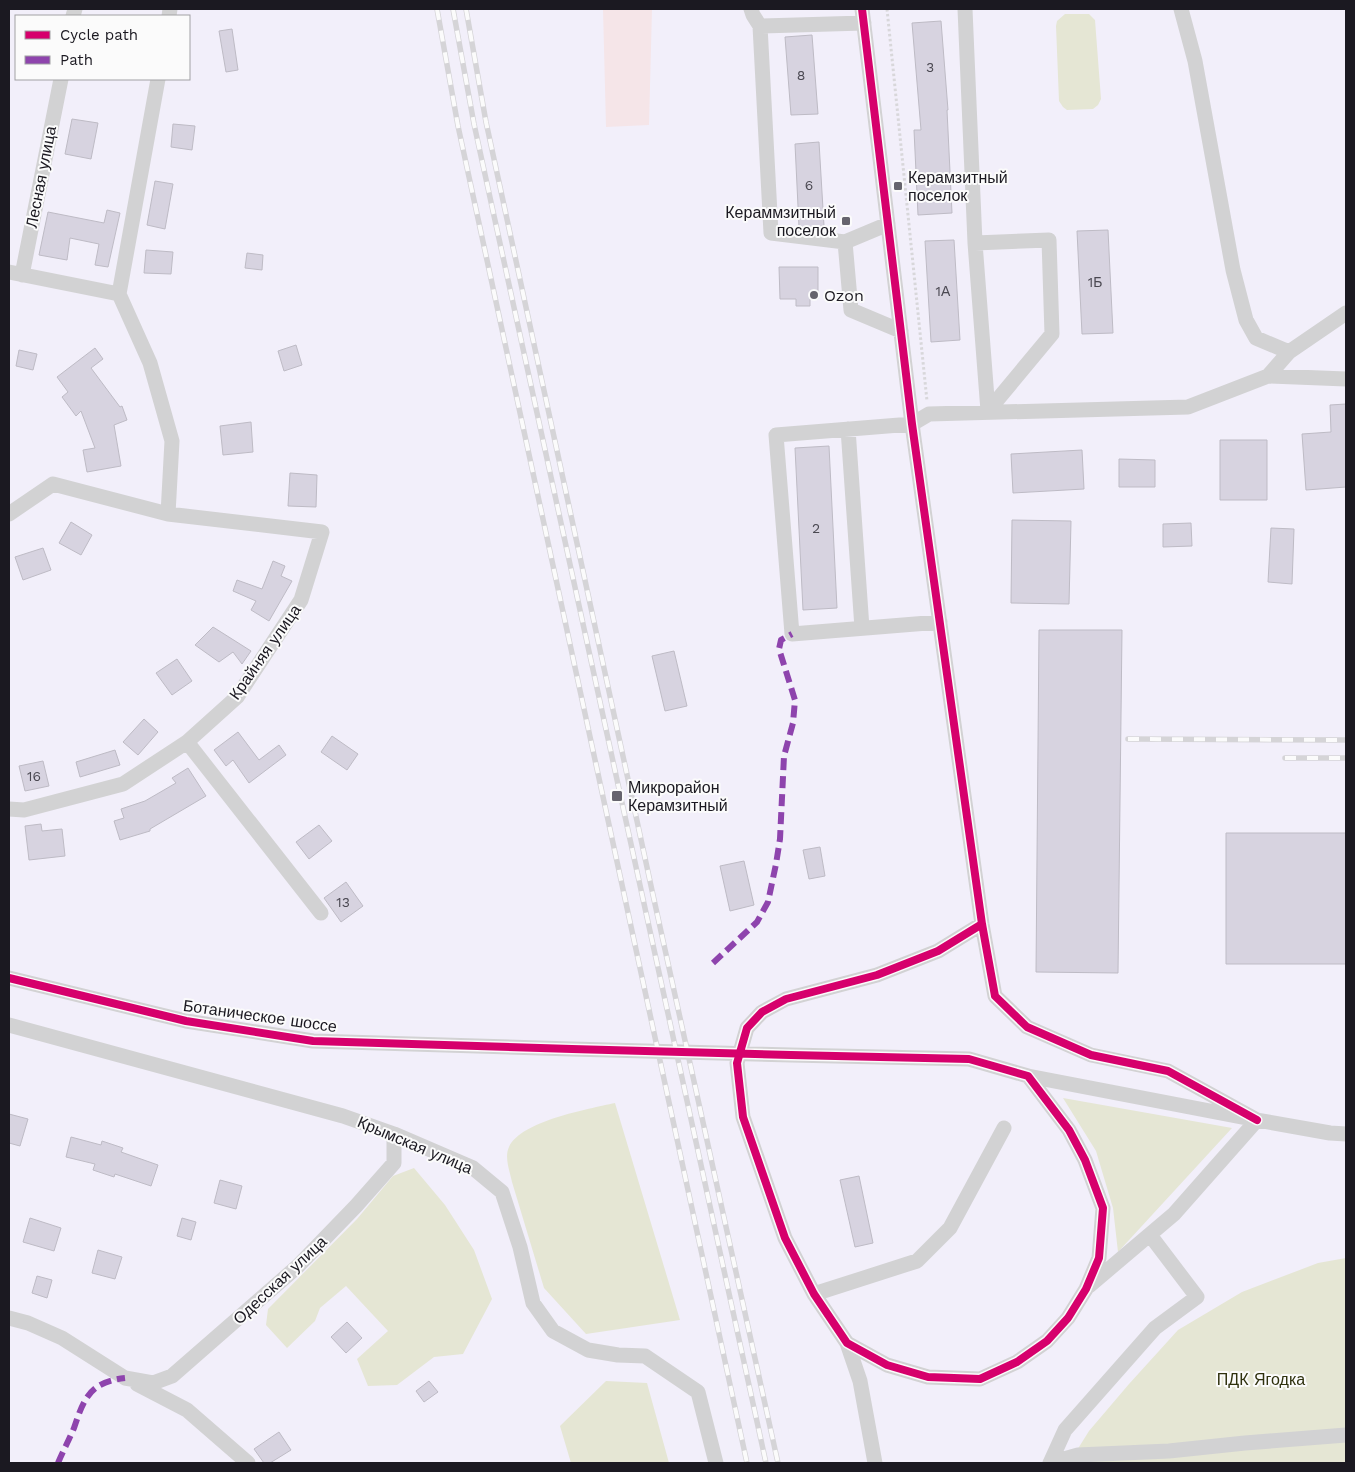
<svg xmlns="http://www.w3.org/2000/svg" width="1355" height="1472" viewBox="0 0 1355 1472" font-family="'Work Sans',sans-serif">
  <rect width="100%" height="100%" fill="#f2effa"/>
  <!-- industrial -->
  <path fill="#f5e5e8" d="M603,9H652L649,125L606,127Z"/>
  <!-- green -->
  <path fill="#e5e6d4" d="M1065,14H1089L1095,20L1101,99L1098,105L1093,109L1067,110L1063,107L1059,101L1056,26L1057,21Z
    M1063,1098L1232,1128L1118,1252L1113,1208L1096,1151Z
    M615,1103L680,1320L586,1334L544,1288L512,1182C510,1172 504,1157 509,1147C521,1121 588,1109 615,1103Z
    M414,1168L445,1205L474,1250L492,1299L463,1354L434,1357L397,1385L368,1386L357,1359L388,1331L346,1286L320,1308L315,1321L287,1348L266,1325L268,1309L357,1219L393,1176Z
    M1346,1258V1463H1069L1089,1431L1129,1384L1178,1330L1242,1292L1318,1263Z
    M606,1381L647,1383L669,1463H571L560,1426Z"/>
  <!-- building -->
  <path fill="#d7d3e0" stroke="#bebbc5" d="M941,21L948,110H947L952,213L918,215L914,130H921L912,23Z
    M232,29L238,70L226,72L219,31Z
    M812,35L818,114L791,115L785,37Z
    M72,119L98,123L91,159L65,154Z
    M173,124L195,126L192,150L171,147Z
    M819,142L824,226L799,227L795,144Z
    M155,181L173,184L165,229L147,225Z
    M107,210L120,213L108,267L95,265L99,244L70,238L67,260L39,255L48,212L104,223Z
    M1108,230L1113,333L1082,334L1077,231Z
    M954,240L960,340L931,342L925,241Z
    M146,250L173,252L171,274L144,273Z
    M247,253L263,255L262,270L245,268Z
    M779,267H818V299H810V306H796V299H780Z
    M296,345L302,365L284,371L278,351Z
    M95,348L103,359L91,368L120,407L122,406L127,420L114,425L121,466L87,472L83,450L95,448L81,411L76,416L62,397L68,392L57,377Z
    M19,350L37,354L33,370L16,366Z
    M1346,404V487L1306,490L1302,434L1331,432L1330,405Z
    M251,422L253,452L223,455L220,426Z
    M1220,440H1267V500H1220Z
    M829,446L837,608L803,610L795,448Z
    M1082,450L1084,489L1013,493L1011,454Z
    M1119,459L1155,460V487H1119Z
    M290,473L317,475L316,507L288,506Z
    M1012,520L1071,521L1069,604L1011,603Z
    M71,522L92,535L81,555L59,543Z
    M1191,523L1192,546L1163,547V524Z
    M1271,528L1294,529L1292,584L1268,582Z
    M43,548L51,570L23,580L15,557Z
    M273,561L285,566L281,576L292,581L269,621L251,610L256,601L233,591L237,580L262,589Z
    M213,627L251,651L242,664L233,652L219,662L195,645Z
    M1039,630H1122L1118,973L1036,972Z
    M674,651L687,706L665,711L652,656Z
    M177,659L192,681L172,695L156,673Z
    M144,719L158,732L138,755L123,742Z
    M238,732L259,760L279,745L286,755L249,783L233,760L226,766L214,750Z
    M332,736L358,754L347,770L321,752Z
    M115,750L120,765L80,777L76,762Z
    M43,761L49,786L25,791L19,766Z
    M188,768L206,796L150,829V831L120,840L114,821L124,818L121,809L145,801L176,783L172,778Z
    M41,824L42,831L62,829L65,856L29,860L25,826Z
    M319,825L332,841L309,859L296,842Z
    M1226,833H1346V964H1226Z
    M820,847L825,876L809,879L803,850Z
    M744,861L754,905L730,911L720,866Z
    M346,882L363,906L341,922L324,898Z
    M9,1114L28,1119L20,1146L9,1143Z
    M71,1137L101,1145L102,1141L123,1148L121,1152L158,1165L151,1186L115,1174L114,1177L93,1170L95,1164L66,1157Z
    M859,1176L873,1243L855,1247L840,1180Z
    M220,1180L242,1186L236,1209L214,1203Z
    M30,1218L61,1228L54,1251L23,1242Z
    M182,1218L196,1222L191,1240L177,1236Z
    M98,1250L122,1257L115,1279L92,1273Z
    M37,1276L52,1280L47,1298L32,1293Z
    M347,1322L362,1338L346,1353L331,1337Z
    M429,1381L438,1392L424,1402L416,1391Z
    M279,1432L291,1450L270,1463H264L254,1449Z"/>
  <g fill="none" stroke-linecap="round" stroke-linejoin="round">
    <!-- path -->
    <path stroke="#d8d7da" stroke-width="3" stroke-dasharray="2.5 2.5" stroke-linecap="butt" d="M887,9L927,401"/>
    <!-- minor -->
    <path stroke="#d2d2d3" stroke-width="15" d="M751,9L753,15L760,26
      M862,9L912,424L982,924L995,996L1027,1027L1091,1055L1168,1071L1257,1120
      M965,9L975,243L988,411
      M1181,9L1195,61L1233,270L1246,320L1256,338L1289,352
      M73,16L75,9
      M169,16L170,9
      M888,224L845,242L851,310L901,331
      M845,242L771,233L760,26L864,23
      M975,243L1049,240L1052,334L988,411
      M9,272L119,294L150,363L172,441L168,514
      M22,275L61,79
      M119,294L158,79
      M1268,376L1346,379
      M848,429L862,628
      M9,514L53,484L168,514L322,532L301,600L237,697L187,742L123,784L24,810L9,809
      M940,622L792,634L776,435L912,424L929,414L1188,407L1268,376L1289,352L1346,313
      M187,742L321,913
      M9,978L186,1021L313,1041L572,1049L791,1055L969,1059L1028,1076L1069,1130L1085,1160L1103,1208L1099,1258L1086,1289L1068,1318L1047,1341L1017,1362L980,1379L928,1377L887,1365L847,1343L814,1294L785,1238L743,1117L737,1063L747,1028L762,1012L786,999L877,975L938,951L982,924
      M9,1025L343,1116L394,1134L473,1168L502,1192L520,1247L533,1303L553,1331L588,1350L618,1355L645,1356L698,1392L716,1463
      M1028,1076L1257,1120L1330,1133L1346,1134
      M1089,1286L1174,1214L1257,1120
      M814,1294L917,1261L950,1228L1004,1128
      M9,1318L28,1323L62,1338L125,1378L153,1383L172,1376L298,1266L356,1206L394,1163V1134
      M847,1343L860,1381L875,1463
      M137,1384L187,1410L248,1463
      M1050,1463L1065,1430L1155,1328L1197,1297L1150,1235
      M1050,1463L1078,1455L1169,1451L1245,1443L1346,1435"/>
    <!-- rail casing -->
    <g stroke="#d5d4d7" stroke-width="5.5">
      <path id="rail" d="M437,9L458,126L747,1463
        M453,9L474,124L766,1463
        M466,9L486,122L653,895L778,1463
        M1128,739L1346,740
        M1285,758H1346"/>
    </g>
    <!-- rail -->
    <use href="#rail" stroke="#fbfbfb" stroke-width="4" stroke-dasharray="11" stroke-linecap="butt"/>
    <!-- quiet -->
    <path stroke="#8e44ad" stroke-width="6" stroke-dasharray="12 6" stroke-linecap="butt" d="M713,963L757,922L768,902L776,864L780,839L784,756L793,723L795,700L779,649L781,640L792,634
      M58,1463C63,1451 69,1440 74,1428C84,1398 90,1382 125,1378"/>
    <!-- cycleway casing -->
    <g stroke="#fbfbfb" stroke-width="11">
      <path id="cycleway" d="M862,9L912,424L982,924L995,996L1027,1027L1091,1055L1168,1071L1257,1120
        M9,978L186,1021L313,1041L572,1049L791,1055L969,1059L1028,1076L1069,1130L1085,1160L1103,1208L1099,1258L1086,1289L1068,1318L1047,1341L1017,1362L980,1379L928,1377L887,1365L847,1343L814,1294L785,1238L743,1117L737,1063L747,1028L762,1012L786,999L877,975L938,951L982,924"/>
    </g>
    <!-- cycleway -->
    <use href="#cycleway" stroke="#d6006c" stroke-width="8"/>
  </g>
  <!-- markers -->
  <g fill="#66646d" stroke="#fbfbfb" stroke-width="2">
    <rect x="893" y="181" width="10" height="10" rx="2.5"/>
    <rect x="841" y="216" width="10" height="10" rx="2.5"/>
    <circle cx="814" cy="295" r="5"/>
    <rect x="611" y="790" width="12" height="12" rx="2.5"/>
  </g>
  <g text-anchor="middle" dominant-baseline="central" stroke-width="4" stroke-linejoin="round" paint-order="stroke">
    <!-- number labels -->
    <g font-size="14" fill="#4a4851">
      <text x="930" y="67">3</text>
      <text x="801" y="75">8</text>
      <text x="809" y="185">6</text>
      <text x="1095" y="282">1Б</text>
      <text x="943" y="291">1А</text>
      <text x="816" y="528">2</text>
      <text x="34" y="776">16</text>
      <text x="343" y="902">13</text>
    </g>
    <!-- street labels -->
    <g font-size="16" fill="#1b1921" stroke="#fbfbfb">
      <text transform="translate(41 177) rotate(-79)">Лесная улица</text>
      <text transform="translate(265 652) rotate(-55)">Крайняя улица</text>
      <text transform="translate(260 1016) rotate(8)">Ботаническое шоссе</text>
      <text transform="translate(415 1145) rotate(23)">Крымская улица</text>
      <text transform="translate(280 1280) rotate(-43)">Одесская улица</text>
    </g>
    <!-- poi labels -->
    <g font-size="16" fill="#1b1921" stroke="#fbfbfb" text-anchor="start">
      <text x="908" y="177">Керамзитный<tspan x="908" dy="18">поселок</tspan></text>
      <text x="836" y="212" text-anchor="end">Кераммзитный<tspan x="836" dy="18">поселок</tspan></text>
      <text x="824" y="295">Ozon</text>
      <text x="628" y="787">Микрорайон<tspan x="628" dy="18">Керамзитный</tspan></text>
    </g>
    <!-- park labels -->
    <g font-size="16" fill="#2f310e" stroke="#fbfbfb">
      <text x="1261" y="1379">ПДК Ягодка</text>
    </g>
  </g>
  <!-- border -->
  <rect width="1355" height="1472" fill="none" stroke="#1b1921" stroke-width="20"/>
  <!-- legend -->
  <rect x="15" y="15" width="175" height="65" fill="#fbfbfb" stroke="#a1a1a4"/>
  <rect x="25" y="31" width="25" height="8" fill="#d6006c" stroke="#a1a1a4"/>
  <text x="60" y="40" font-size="15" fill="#1b1921">Cycle path</text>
  <rect x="25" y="56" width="25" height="8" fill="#8e44ad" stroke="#a1a1a4"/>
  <text x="60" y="65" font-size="15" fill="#1b1921">Path</text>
</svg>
